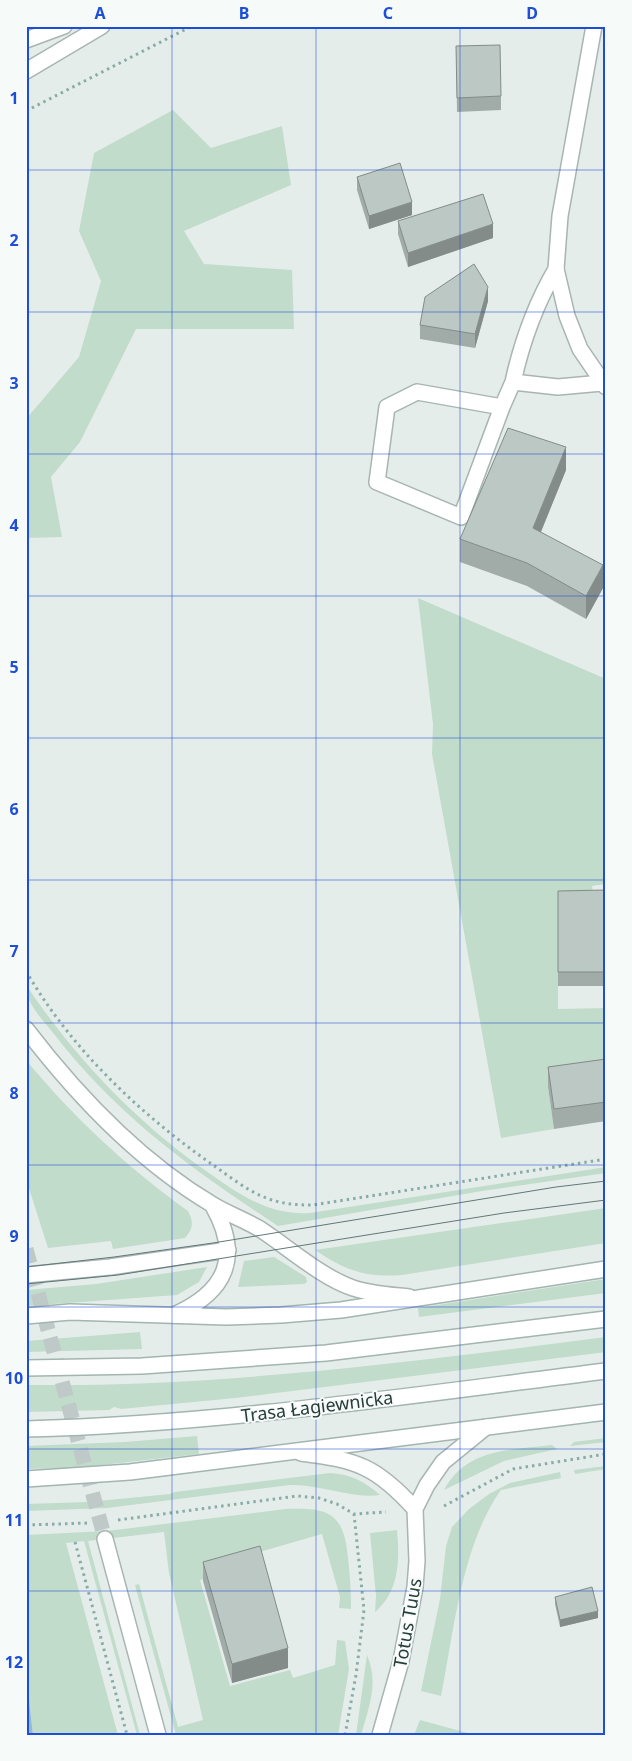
<svg xmlns="http://www.w3.org/2000/svg" width="632" height="1761" viewBox="0 0 632 1761" font-family="'Noto Sans',sans-serif">
  <rect width="100%" height="100%" fill="#e5edeb"/>
  <!-- green -->
  <path fill="#c1dccb" d="M173,110L211,148L282,126L291,185L184,231L204,264L292,270L294,329H136L80,442L51,477L62,537L26,538V419L79,357L101,281L79,231L94,153Z
    M418,598L606,679V884L592,886L594,898L558,905V1009L606,1008V1069L548,1087L554,1129L501,1138L432,754L433,724Z
    M26,985C76,1059 136,1122 209,1173C240,1195 270,1216 310,1213L606,1167V1173L482,1191L278,1226C193,1170 117,1116 54,1034C43,1020 26,1004 26,985Z
    M26,1060C74,1118 127,1167 188,1211C194,1222 193,1229 185,1238L113,1249L111,1241L48,1248L26,1179Z
    M606,1208V1243L402,1275C365,1278 345,1270 315,1250Z
    M274,1257L306,1277L307,1282L304,1284L238,1287L244,1261Z
    M207,1267L199,1282L177,1295L26,1306V1290L96,1284Z
    M606,1279V1293L419,1317L418,1308Z
    M140,1332L142,1349L26,1352V1341Z
    M606,1337V1352L235,1398L121,1409L114,1407L109,1410L26,1412V1385C220,1387 414,1362 606,1337Z
    M197,1436L199,1454L75,1468L26,1469V1446L125,1442Z
    M606,1438V1442L570,1446L574,1442Z
    M552,1445L557,1449L504,1461L444,1490C466,1448 511,1450 552,1445Z
    M606,1466V1469L575,1474L574,1470Z
    M560,1472L561,1478L501,1490C462,1544 454,1631 441,1696L421,1691L440,1599L446,1546L452,1527L469,1509L489,1494L510,1483Z
    M330,1473C351,1474 365,1482 380,1495C350,1499 321,1484 290,1485L107,1508L26,1511V1504L88,1502L170,1494L175,1492Z
    M286,1509C329,1507 344,1513 348,1558C350,1575 351,1592 351,1609L339,1608L340,1597L322,1534L256,1553L259,1564L200,1580L230,1686L290,1670L293,1678L335,1665L337,1640L345,1641L349,1669L338,1735H176L135,1585L139,1584L178,1727L203,1720L169,1573L164,1532L88,1541L140,1735H137L84,1541L66,1543L118,1735H33L26,1672V1535L107,1531Z
    M397,1530C400,1560 399,1592 375,1612L376,1596L370,1533Z
    M367,1655C379,1683 369,1707 361,1735H356Z
    M420,1720L475,1735H414Z"/>
  <!-- water -->
  <path fill="#94bdcc" d="M26,1672L33,1735H26Z"/>
  <g fill="none" stroke-linecap="round" stroke-linejoin="round">
    <!-- minor-tunnel -->
    <path stroke="#bfcac8" stroke-width="15" stroke-dasharray="15 8" stroke-linecap="butt" d="M26,1249L105,1539"/>
    <!-- service casing -->
    <g stroke="#a8b5b2" stroke-width="18">
      <path id="service" d="M556,269C535,305 522,341 513,382L558,387L602,383
        M502,407L461,517L377,482L387,407L417,392L502,407L513,382
        M26,1275L110,1267L228,1250"/>
    </g>
    <!-- minor casing -->
    <g stroke="#a8b5b2" stroke-width="18">
      <path id="minor" d="M594,26L560,216L556,269L567,316L580,349L606,387
        M26,40L64,26
        M26,71L102,26
        M26,1029C78,1097 139,1161 213,1205C228,1214 245,1220 260,1229C289,1248 321,1277 353,1288C371,1294 390,1295 409,1297
        M174,1315C226,1292 242,1257 213,1206
        M301,1453C358,1460 377,1467 415,1509
        M105,1539L158,1735
        M380,1735L401,1661L415,1587L417,1561L415,1509L427,1485L443,1462L486,1427"/>
    </g>
    <!-- secondary casing -->
    <g stroke="#a2b5b0" stroke-width="18">
      <path id="secondary" d="M26,1316L70,1312L226,1317L281,1315L341,1310L606,1269
        M26,1368L142,1366L326,1353L606,1319
        M26,1429C221,1424 413,1395 606,1371
        M26,1479L130,1472L606,1412"/>
    </g>
    <!-- path -->
    <path stroke="#89ada6" stroke-width="3" stroke-dasharray="2.5 4" stroke-linecap="butt" d="M26,111L192,26
      M26,971C71,1049 140,1114 213,1165C229,1176 246,1190 264,1197C280,1204 296,1205 313,1205L606,1159
      M444,1506L513,1469L606,1454
      M118,1520L297,1496L319,1498L337,1504L354,1514L386,1512
      M26,1525L89,1523
      M75,1542L127,1735
      M345,1735L356,1675L364,1610L354,1514"/>
    <!-- service -->
    <use href="#service" stroke="#fff" stroke-width="15"/>
    <!-- minor -->
    <use href="#minor" stroke="#fff" stroke-width="15"/>
    <!-- secondary -->
    <use href="#secondary" stroke="#fff" stroke-width="15"/>
    <!-- tram -->
    <path stroke="#617875" stroke-width="1" d="M26,1267L114,1257L213,1243L556,1187L606,1181
      M26,1284L118,1275L504,1213L606,1200"/>
  </g>
  <!-- wall -->
  <path fill="#a1aca9" d="M456,46L501,96V110L457,112Z
    M357,177L412,215L369,229L357,190Z
    M398,221L493,238L408,267L398,234Z
    M488,301L475,348L420,339V325Z
    M566,470L541,532L603,588L586,619L527,586L460,562V539Z
    M606,890V986H558V891Z
    M606,1059V1121L554,1129L548,1087V1067Z
    M203,1562L288,1668L232,1683L203,1581Z
    M555,1597L598,1618L560,1627L555,1604Z"/>
  <!-- shaded-wall -->
  <path fill="#838c89" d="M412,202V215L369,229V216Z
    M493,224V238L408,267V253Z
    M488,287V301L475,348V334Z
    M566,447V470L533,551V528Z
    M603,565V588L586,619V596Z
    M598,1611V1618L560,1627V1620Z
    M288,1648V1668L232,1683V1664Z"/>
  <!-- building -->
  <path fill="#bbc8c4" stroke="#838c89" d="M500,45L501,96L457,98L456,46Z
    M400,163L412,202L369,216L357,177Z
    M483,194L493,224L408,253L398,221Z
    M474,264L488,287L475,334L420,325L425,297Z
    M508,428L566,447L533,528L603,565L586,596L527,563L460,539Z
    M606,890V972H558V891Z
    M606,1059V1102L554,1109L548,1067Z
    M260,1546L288,1648L232,1664L203,1562Z
    M592,1587L598,1611L560,1620L555,1597Z"/>
  <!-- grid -->
  <path fill="none" stroke="#1d4ed8" stroke-width="1" stroke-opacity="0.55" d="M172,26V1735M316,26V1735M460,26V1735M26,170H606M26,312H606M26,454H606M26,596H606M26,738H606M26,880H606M26,1023H606M26,1165H606M26,1307H606M26,1449H606M26,1591H606"/>
  <g text-anchor="middle" dominant-baseline="central" stroke-width="4" stroke-linejoin="round" paint-order="stroke">
    <!-- street labels -->
    <g font-size="18" fill="#263d3a" stroke="#f6faf8">
      <text transform="translate(317 1406) rotate(-7)">Trasa Łagiewnicka</text>
      <text transform="translate(407 1623) rotate(-80)">Totus Tuus</text>
    </g>
  </g>
  <!-- border -->
  <rect width="632" height="1761" fill="none" stroke="#f6faf8" stroke-width="55"/>
  <rect x="28" y="28" width="576" height="1706" fill="none" stroke="#1d4ed8" stroke-width="2"/>
  <g font-size="16" text-anchor="middle" font-weight="bold" fill="#1d4ed8">
    <text x="100" y="19">A</text>
    <text x="244" y="19">B</text>
    <text x="388" y="19">C</text>
    <text x="532" y="19">D</text>
    <text x="14" y="104">1</text>
    <text x="14" y="246">2</text>
    <text x="14" y="389">3</text>
    <text x="14" y="531">4</text>
    <text x="14" y="673">5</text>
    <text x="14" y="815">6</text>
    <text x="14" y="957">7</text>
    <text x="14" y="1099">8</text>
    <text x="14" y="1242">9</text>
    <text x="14" y="1384">10</text>
    <text x="14" y="1526">11</text>
    <text x="14" y="1668">12</text>
  </g>
</svg>
